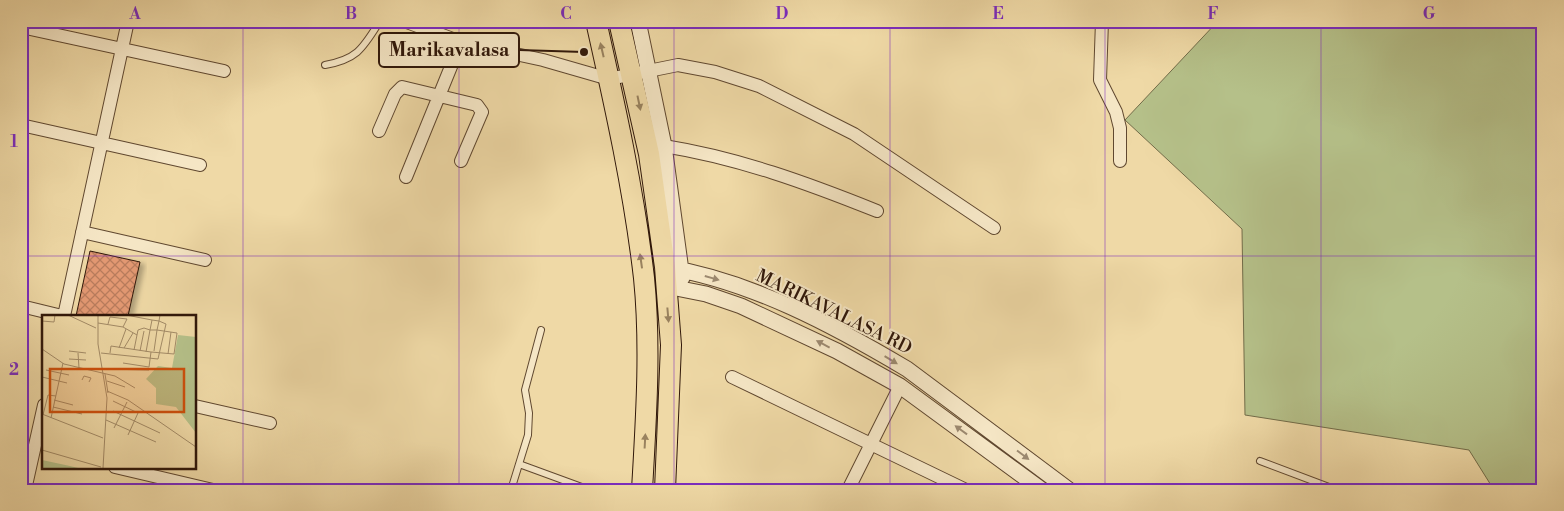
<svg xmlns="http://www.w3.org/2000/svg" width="1564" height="511" viewBox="0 0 1564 511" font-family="'Libre Bodoni',serif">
  <defs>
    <pattern id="building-cross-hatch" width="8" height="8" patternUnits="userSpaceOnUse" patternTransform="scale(1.25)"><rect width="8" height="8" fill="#e29872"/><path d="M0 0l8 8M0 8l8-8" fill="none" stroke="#b87b5c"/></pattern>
    <filter id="shadow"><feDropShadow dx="4.5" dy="2.5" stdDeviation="2.5" flood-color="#0004"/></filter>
  </defs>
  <rect width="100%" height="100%" fill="#efd9a6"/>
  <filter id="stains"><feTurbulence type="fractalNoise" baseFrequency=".004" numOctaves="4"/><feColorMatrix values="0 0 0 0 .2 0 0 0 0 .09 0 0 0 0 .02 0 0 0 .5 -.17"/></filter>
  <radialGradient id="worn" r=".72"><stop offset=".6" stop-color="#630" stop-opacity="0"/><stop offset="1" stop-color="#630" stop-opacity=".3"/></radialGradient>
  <!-- grass -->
  <path fill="#b5c089" stroke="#726c49" d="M1218,21H1543V490H1494L1469,450L1245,415L1242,229L1125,120Z"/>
  <!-- building -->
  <path fill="url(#building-cross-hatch)" stroke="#301709" filter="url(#shadow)" d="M90,251L140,262L128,316H76Z"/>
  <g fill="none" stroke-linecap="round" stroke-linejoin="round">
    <!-- service casing -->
    <g stroke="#604830" stroke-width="8">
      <path id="service" d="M433,32L434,21
        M325,65C358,59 363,48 380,21
        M1260,461L1337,490
        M519,464L590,490
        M511,490L528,435L529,413L525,390L541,330"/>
    </g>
    <!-- minor casing -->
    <g stroke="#604830" stroke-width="14">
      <path id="minor" d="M404,21L461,42L543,60L609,79L678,65L715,72L759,86L854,134L994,228
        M1102,21L1100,80L1116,112L1120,128V161
        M21,27L224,71
        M21,125L200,165
        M379,131L395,94L402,87L477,105L482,112L461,161
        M664,146C739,158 807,183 877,211
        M406,177L461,42
        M82,232L205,260
        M21,306L62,316
        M64,316L128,21
        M732,377L966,490
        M195,406L270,423
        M115,467L213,490
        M25,490L44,405
        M848,490L900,386"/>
    </g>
    <!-- tertiary casing -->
    <g stroke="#604830" stroke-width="17">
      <path id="tertiary" d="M638,21L664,146L682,278
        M665,267C751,281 833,325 907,369L1069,490
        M666,286L706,294L741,306L837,351L900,386L1042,490"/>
    </g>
    <!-- primary casing -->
    <g stroke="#301709" stroke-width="22">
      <path id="primary" d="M596,21C615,106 634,191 644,278C651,347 646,420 642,490
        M619,21L649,154L665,267L671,345L665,490"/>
    </g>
    <!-- service -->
    <use href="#service" stroke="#f5e6c5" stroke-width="6"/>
    <!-- minor -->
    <use href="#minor" stroke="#f5e6c5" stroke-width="12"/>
    <!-- tertiary -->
    <use href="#tertiary" stroke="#f5e6c5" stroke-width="15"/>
    <!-- primary -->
    <use href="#primary" stroke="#efd9a6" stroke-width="20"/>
  </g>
  <!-- one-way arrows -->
  <defs><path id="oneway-solid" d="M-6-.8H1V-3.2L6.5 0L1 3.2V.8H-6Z" transform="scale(1.25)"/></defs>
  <g fill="#99825f">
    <use href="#oneway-solid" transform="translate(602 50) rotate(-103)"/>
    <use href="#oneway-solid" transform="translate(639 103) rotate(78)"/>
    <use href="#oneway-solid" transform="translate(641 261) rotate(-98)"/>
    <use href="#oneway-solid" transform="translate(668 315) rotate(85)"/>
    <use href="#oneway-solid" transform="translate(645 441) rotate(-87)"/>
  </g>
  <g fill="#9c8970">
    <use href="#oneway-solid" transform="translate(712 278) rotate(16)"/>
    <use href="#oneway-solid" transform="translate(823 344) rotate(-152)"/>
    <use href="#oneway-solid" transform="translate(891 360) rotate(31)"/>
    <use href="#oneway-solid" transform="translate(961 430) rotate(-144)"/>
    <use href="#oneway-solid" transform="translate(1023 455) rotate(37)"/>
  </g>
  <!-- grid -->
  <path fill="none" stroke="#7b2cbf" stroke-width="1" stroke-opacity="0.55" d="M243,21V490M459,21V490M674,21V490M890,21V490M1105,21V490M1321,21V490M21,256H1543"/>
  <g text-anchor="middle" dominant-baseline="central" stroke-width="4" stroke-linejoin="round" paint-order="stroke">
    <!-- street labels -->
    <g font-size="18" fill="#301709" stroke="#f5e6c5">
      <text transform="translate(834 312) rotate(26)">MARIKAVALASA RD</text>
    </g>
  </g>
  <!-- overview -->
  <g transform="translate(42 315)">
    <rect width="154" height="154" fill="#efd9a6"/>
    <path d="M136,20L154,22V118L134,92L114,89V73L104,64L116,51L130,53ZM0,145L28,151L36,153H0Z" fill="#b5c089"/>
    <path fill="none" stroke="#a38b67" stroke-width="1" d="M26,0L54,13M56,0V29L65,83L61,153M84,0L110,5M0,6L12,7L13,0M56,8L81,12L95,20M66,9L68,2L85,4L81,12M77,33L84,14M82,33L91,18M0,34L22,49L73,61L93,73M92,35L96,15L102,13L108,15H115L117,6L110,5L108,15L104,37M27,36L44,38M98,36L102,16M109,37L132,39L135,18L115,15L112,36M36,38L37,53M59,38L116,44L124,9L117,6L118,0M68,38L69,31L109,37L107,52L81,48M126,39L129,17M27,44L44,45M62,54L107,55M4,55L27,60M63,59L66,78M0,62L25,68M40,65L42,61L49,63L47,67M65,66L83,72M65,76L86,85L154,132M12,85L31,90M71,86L96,98M11,92L40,99M71,96L118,118M0,99L61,123M1,100L6,80L14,81M9,103L21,48M64,105L114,127M72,113L85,87M86,120L96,98M0,135L59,152"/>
    <path fill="#cc4f0c" fill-opacity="0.15" stroke="#cc4f0c" stroke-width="2.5" d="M8,54H142V97H8Z"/>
    <rect width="154" height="154" fill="none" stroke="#301709" stroke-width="2.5"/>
  </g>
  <!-- callouts -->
  <path fill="none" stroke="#301709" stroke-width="2" d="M584 52L519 50"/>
  <circle fill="#301709" stroke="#f5e6c5" stroke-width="2" cx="584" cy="52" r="5"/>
  <rect fill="#f5e6c5" stroke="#301709" stroke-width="2" x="379" y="33" width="140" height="34" rx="5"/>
  <g font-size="19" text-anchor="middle" font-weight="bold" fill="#301709">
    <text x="449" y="56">Marikavalasa</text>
  </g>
  <!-- margin -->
  <rect width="1564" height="511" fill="none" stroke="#efd9a6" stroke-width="55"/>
  <rect x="28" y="28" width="1508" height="456" fill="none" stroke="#7b2cbf" stroke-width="2"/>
  <g font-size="16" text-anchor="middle" font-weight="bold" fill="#7b2cbf">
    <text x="135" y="19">A</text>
    <text x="351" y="19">B</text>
    <text x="566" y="19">C</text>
    <text x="782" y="19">D</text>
    <text x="998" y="19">E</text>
    <text x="1213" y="19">F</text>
    <text x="1429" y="19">G</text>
    <text x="14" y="147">1</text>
    <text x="14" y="375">2</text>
  </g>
  <rect width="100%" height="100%" filter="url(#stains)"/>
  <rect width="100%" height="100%" fill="url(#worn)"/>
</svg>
